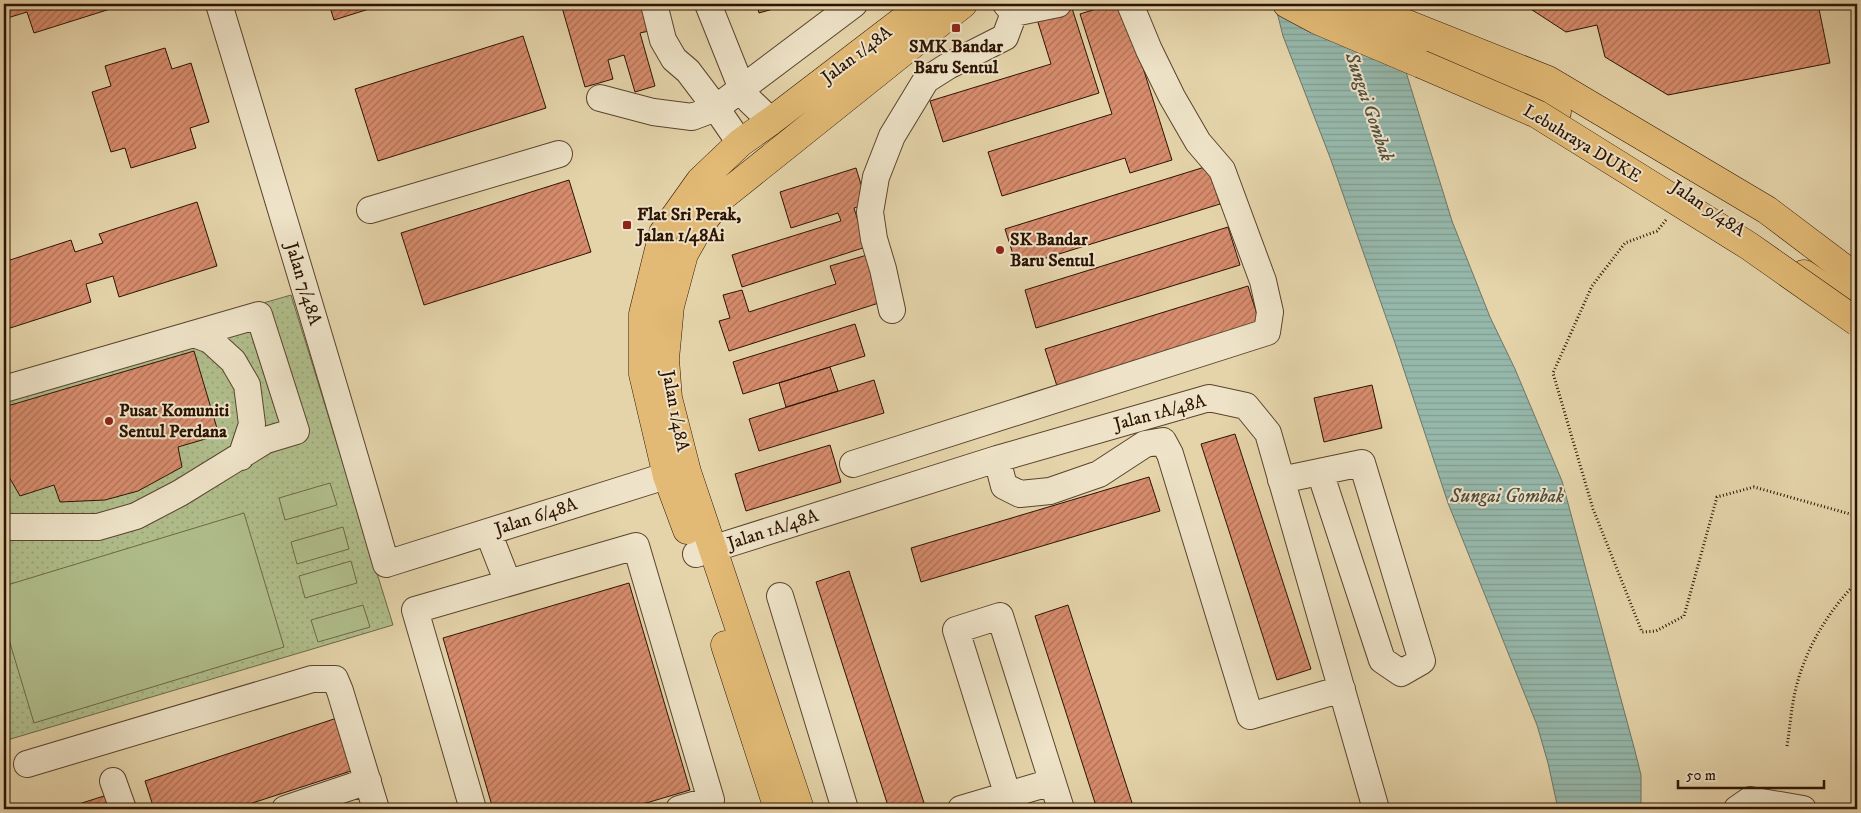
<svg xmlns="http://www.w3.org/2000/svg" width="1861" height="813" viewBox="0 0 1861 813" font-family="'IM FELL DW Pica',serif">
  <defs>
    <pattern id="park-dots" width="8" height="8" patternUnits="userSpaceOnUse" patternTransform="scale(1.25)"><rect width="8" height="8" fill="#b0be8c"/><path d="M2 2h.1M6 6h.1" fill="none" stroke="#98a277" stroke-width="1.8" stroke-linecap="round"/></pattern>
    <pattern id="water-rules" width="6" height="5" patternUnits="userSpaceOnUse" patternTransform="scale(1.25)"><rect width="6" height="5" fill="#96b8ab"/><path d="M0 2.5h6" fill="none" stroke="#819d92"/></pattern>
    <pattern id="building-hatch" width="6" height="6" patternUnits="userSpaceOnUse" patternTransform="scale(1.25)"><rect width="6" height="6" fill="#d78c6d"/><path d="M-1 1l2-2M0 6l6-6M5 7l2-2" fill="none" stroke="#af7157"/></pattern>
  </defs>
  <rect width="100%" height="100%" fill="#e5d4aa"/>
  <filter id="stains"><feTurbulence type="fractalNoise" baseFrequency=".004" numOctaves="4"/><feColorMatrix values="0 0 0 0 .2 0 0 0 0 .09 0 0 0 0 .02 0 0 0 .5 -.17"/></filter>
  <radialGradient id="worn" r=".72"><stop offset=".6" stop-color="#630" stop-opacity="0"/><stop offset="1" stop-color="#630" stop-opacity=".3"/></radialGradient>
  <!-- park -->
  <path fill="url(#park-dots)" stroke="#6e6848" d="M291,295L393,625L4,741V378Z"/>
  <!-- pitch -->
  <path fill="#b0be8c" stroke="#6e6848" d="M330,483L337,505L285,520L279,498Z
    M244,513L284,647L34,723L4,623V586Z
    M343,527L349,549L297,564L291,542Z
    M351,561L357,583L305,598L299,576Z
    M363,605L370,627L318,642L311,620Z"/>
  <!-- water -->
  <path fill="url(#water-rules)" stroke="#6c7668" d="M1275,4H1385L1452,221L1490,317L1515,369L1562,481L1635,751L1641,775V809H1558L1548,763L1537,725L1448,503L1395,343L1331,160L1283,36Z"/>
  <!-- building -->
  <path fill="url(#building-hatch)" stroke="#2c1303" d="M4,4H126L34,33L27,12L4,19Z
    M329,4H385L334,20Z
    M561,4H648L649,31L640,33L655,86L635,92L624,55L608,60L613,79L585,87Z
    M747,4H771L773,9L759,13L757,5L749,8Z
    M1112,4H1123L1172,160L1130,173L1125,158L1002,196L988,152L1112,114L1080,14Z
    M1523,4H1818L1830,63L1668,95L1605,57L1597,25L1566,32Z
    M1071,5L1099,93L943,142L930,101L1051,64L1036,16Z
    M523,36L546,108L378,161L355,89Z
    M165,48L172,69L191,63L209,122L190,128L196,148L131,168L125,148L111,152L92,92L111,86L105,66Z
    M1208,166L1220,204L1017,267L1005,229Z
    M856,168L867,204L854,208L866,247L742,287L732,255L841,221L838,213L791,228L780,192Z
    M569,180L591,252L424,305L401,233Z
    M197,202L217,266L119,297L113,276L86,284L91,302L4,330V262L71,240L75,252L103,243L99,234Z
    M1228,227L1240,265L1036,328L1025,290Z
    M867,255L882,302L729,351L719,321L730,318L723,295L742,290L749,312L836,284L830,266Z
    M1248,286L1260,324L1057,386L1045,349Z
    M855,324L865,356L743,394L733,362Z
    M194,351L219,435L178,447L182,467L138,491L105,500L60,502L54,485L20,496L4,468V407Z
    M830,367L838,391L786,407L779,383Z
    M874,380L884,413L759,451L749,419Z
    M1372,385L1382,428L1324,442L1314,398Z
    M1235,434L1311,669L1277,680L1201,444Z
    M830,445L841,482L746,511L735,474Z
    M1149,477L1160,511L921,582L911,548Z
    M849,571L925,806L916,809H889L816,582Z
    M629,583L690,790L626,809H493L443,638Z
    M1068,605L1134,809H1097L1035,616Z
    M337,718L354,770L234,809H154L145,781Z
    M107,795L112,809H63Z"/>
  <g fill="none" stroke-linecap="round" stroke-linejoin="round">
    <!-- minor casing -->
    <g stroke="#5a432d" stroke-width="28">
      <path id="minor" d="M219,4C275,190 332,376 386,564L656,479L687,472
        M654,4L663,40L674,59L688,71L716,108L740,143
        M708,4L742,89L750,101L771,121
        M1006,4L1014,13L1058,4
        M600,98L653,112L692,117L716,108L854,4
        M370,210L559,154
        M892,310L883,269L874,239L870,212L876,177L892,136L926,80L948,66L1005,37L1014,13
        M194,334L210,340L233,361L247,385L252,424L241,457
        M4,389L259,315L296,431L266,440L180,493L136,516L98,527H4
        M997,459L1004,486L1020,494L1050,491L1099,474L1145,444L1163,441L1170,454L1250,716L1342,689
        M853,464L1267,332L1270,312L1263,281L1222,170L1198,142L1172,97L1149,50L1130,4
        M1281,480L1362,463L1422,661L1401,673L1382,660L1320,472
        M488,532L508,583
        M696,554L997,459L1209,398L1246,406L1268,433L1376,809
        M780,596L845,809
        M27,764L312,679H335L340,691L376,809
        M113,781L123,809
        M285,809L368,781
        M473,809L415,610L636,546L711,800L679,809
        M961,809L1052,782
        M1012,809L956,630L1000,616L1061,809
        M1737,809L1750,800L1803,809"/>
    </g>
    <!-- major casing -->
    <g stroke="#2c1303" stroke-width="29">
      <path id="major" d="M1315,4L1468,62L1557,112
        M1804,274L1825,288L1857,296
        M687,530L667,476L643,374V314L663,233L700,181L740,143L771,121L924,4
        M725,645L778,809
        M800,809L687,472L668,398L665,359L670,306L684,254L701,224L722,197L963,4"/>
    </g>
    <!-- highway casing -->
    <g stroke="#2c1303" stroke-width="29">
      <path id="highway" d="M1287,4L1317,20L1421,64
        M1357,4L1548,80L1767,210L1857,278"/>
    </g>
    <!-- path -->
    <path stroke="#2c1303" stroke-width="3" stroke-dasharray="1 2.5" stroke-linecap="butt" d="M1666,220L1657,231L1625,243L1592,286L1553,373L1593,509L1642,632L1656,631L1684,616L1717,497L1754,487L1857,516
      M1787,746C1790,728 1791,710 1795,692C1804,651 1828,611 1857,582"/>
    <!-- minor -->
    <use href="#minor" stroke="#eee3c8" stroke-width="26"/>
    <!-- major -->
    <use href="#major" stroke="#e2ba75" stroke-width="28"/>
    <!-- highway -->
    <use href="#highway" stroke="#e2ba75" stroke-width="28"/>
    <!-- highway-bridge casing -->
    <g stroke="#2c1303" stroke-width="29" stroke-linecap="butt">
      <path id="highway-bridge" d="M1421,64L1537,114L1749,246L1857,322"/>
    </g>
    <!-- highway-bridge -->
    <use href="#highway-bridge" stroke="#e2ba75" stroke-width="28"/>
  </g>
  <!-- markers -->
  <g fill="#8f2418" stroke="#eee3c8" stroke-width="2">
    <rect x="951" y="23" width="10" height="10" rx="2.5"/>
    <rect x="622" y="220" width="10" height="10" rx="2.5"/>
    <circle cx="1000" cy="250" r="5"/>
    <circle cx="109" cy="421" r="5"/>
  </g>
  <g text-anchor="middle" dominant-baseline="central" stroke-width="4" stroke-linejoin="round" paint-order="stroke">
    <!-- poi labels -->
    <g font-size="18" font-weight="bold" fill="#2c1303" stroke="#eee3c8" text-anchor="start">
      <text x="956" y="47" text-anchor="middle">SMK Bandar<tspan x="956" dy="21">Baru Sentul</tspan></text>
      <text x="637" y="215">Flat Sri Perak,<tspan x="637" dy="21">Jalan 1/48Ai</tspan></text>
      <text x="1010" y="240">SK Bandar<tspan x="1010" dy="21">Baru Sentul</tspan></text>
      <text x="119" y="411">Pusat Komuniti<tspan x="119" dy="21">Sentul Perdana</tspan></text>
    </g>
    <!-- street labels -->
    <g font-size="18" fill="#2c1303" stroke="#eee3c8">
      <text transform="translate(857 55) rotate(-37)">Jalan 1/48A</text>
      <text transform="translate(1582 144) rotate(31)">Lebuhraya DUKE</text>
      <text transform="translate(1708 209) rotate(34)">Jalan 9/48A</text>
      <text transform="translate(303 284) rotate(73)">Jalan 7/48A</text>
      <text transform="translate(675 411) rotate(79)">Jalan 1/48A</text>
      <text transform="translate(1160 413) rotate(-15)">Jalan 1A/48A</text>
      <text transform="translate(536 517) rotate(-18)">Jalan 6/48A</text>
      <text transform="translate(773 530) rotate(-18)">Jalan 1A/48A</text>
    </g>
    <!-- water labels -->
    <g font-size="19" font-style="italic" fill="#514d3e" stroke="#eee3c8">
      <text transform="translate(1369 107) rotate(71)">Sungai Gombak</text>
      <text x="1507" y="496">Sungai Gombak</text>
    </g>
  </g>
  <!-- margin -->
  <rect width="1861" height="813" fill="none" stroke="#e5d4aa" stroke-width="20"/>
  <rect x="5" y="5" width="1851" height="803" fill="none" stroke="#2c1303" stroke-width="2.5"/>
  <rect x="10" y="10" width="1841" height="793" fill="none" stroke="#2c1303"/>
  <!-- scale -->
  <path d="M1678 780v8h146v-8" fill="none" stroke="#2c1303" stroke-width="2.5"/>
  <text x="1686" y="780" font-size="15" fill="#2c1303" stroke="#eee3c8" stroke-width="4" paint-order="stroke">50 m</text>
  <rect width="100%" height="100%" filter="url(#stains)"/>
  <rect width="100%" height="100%" fill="url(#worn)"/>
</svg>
